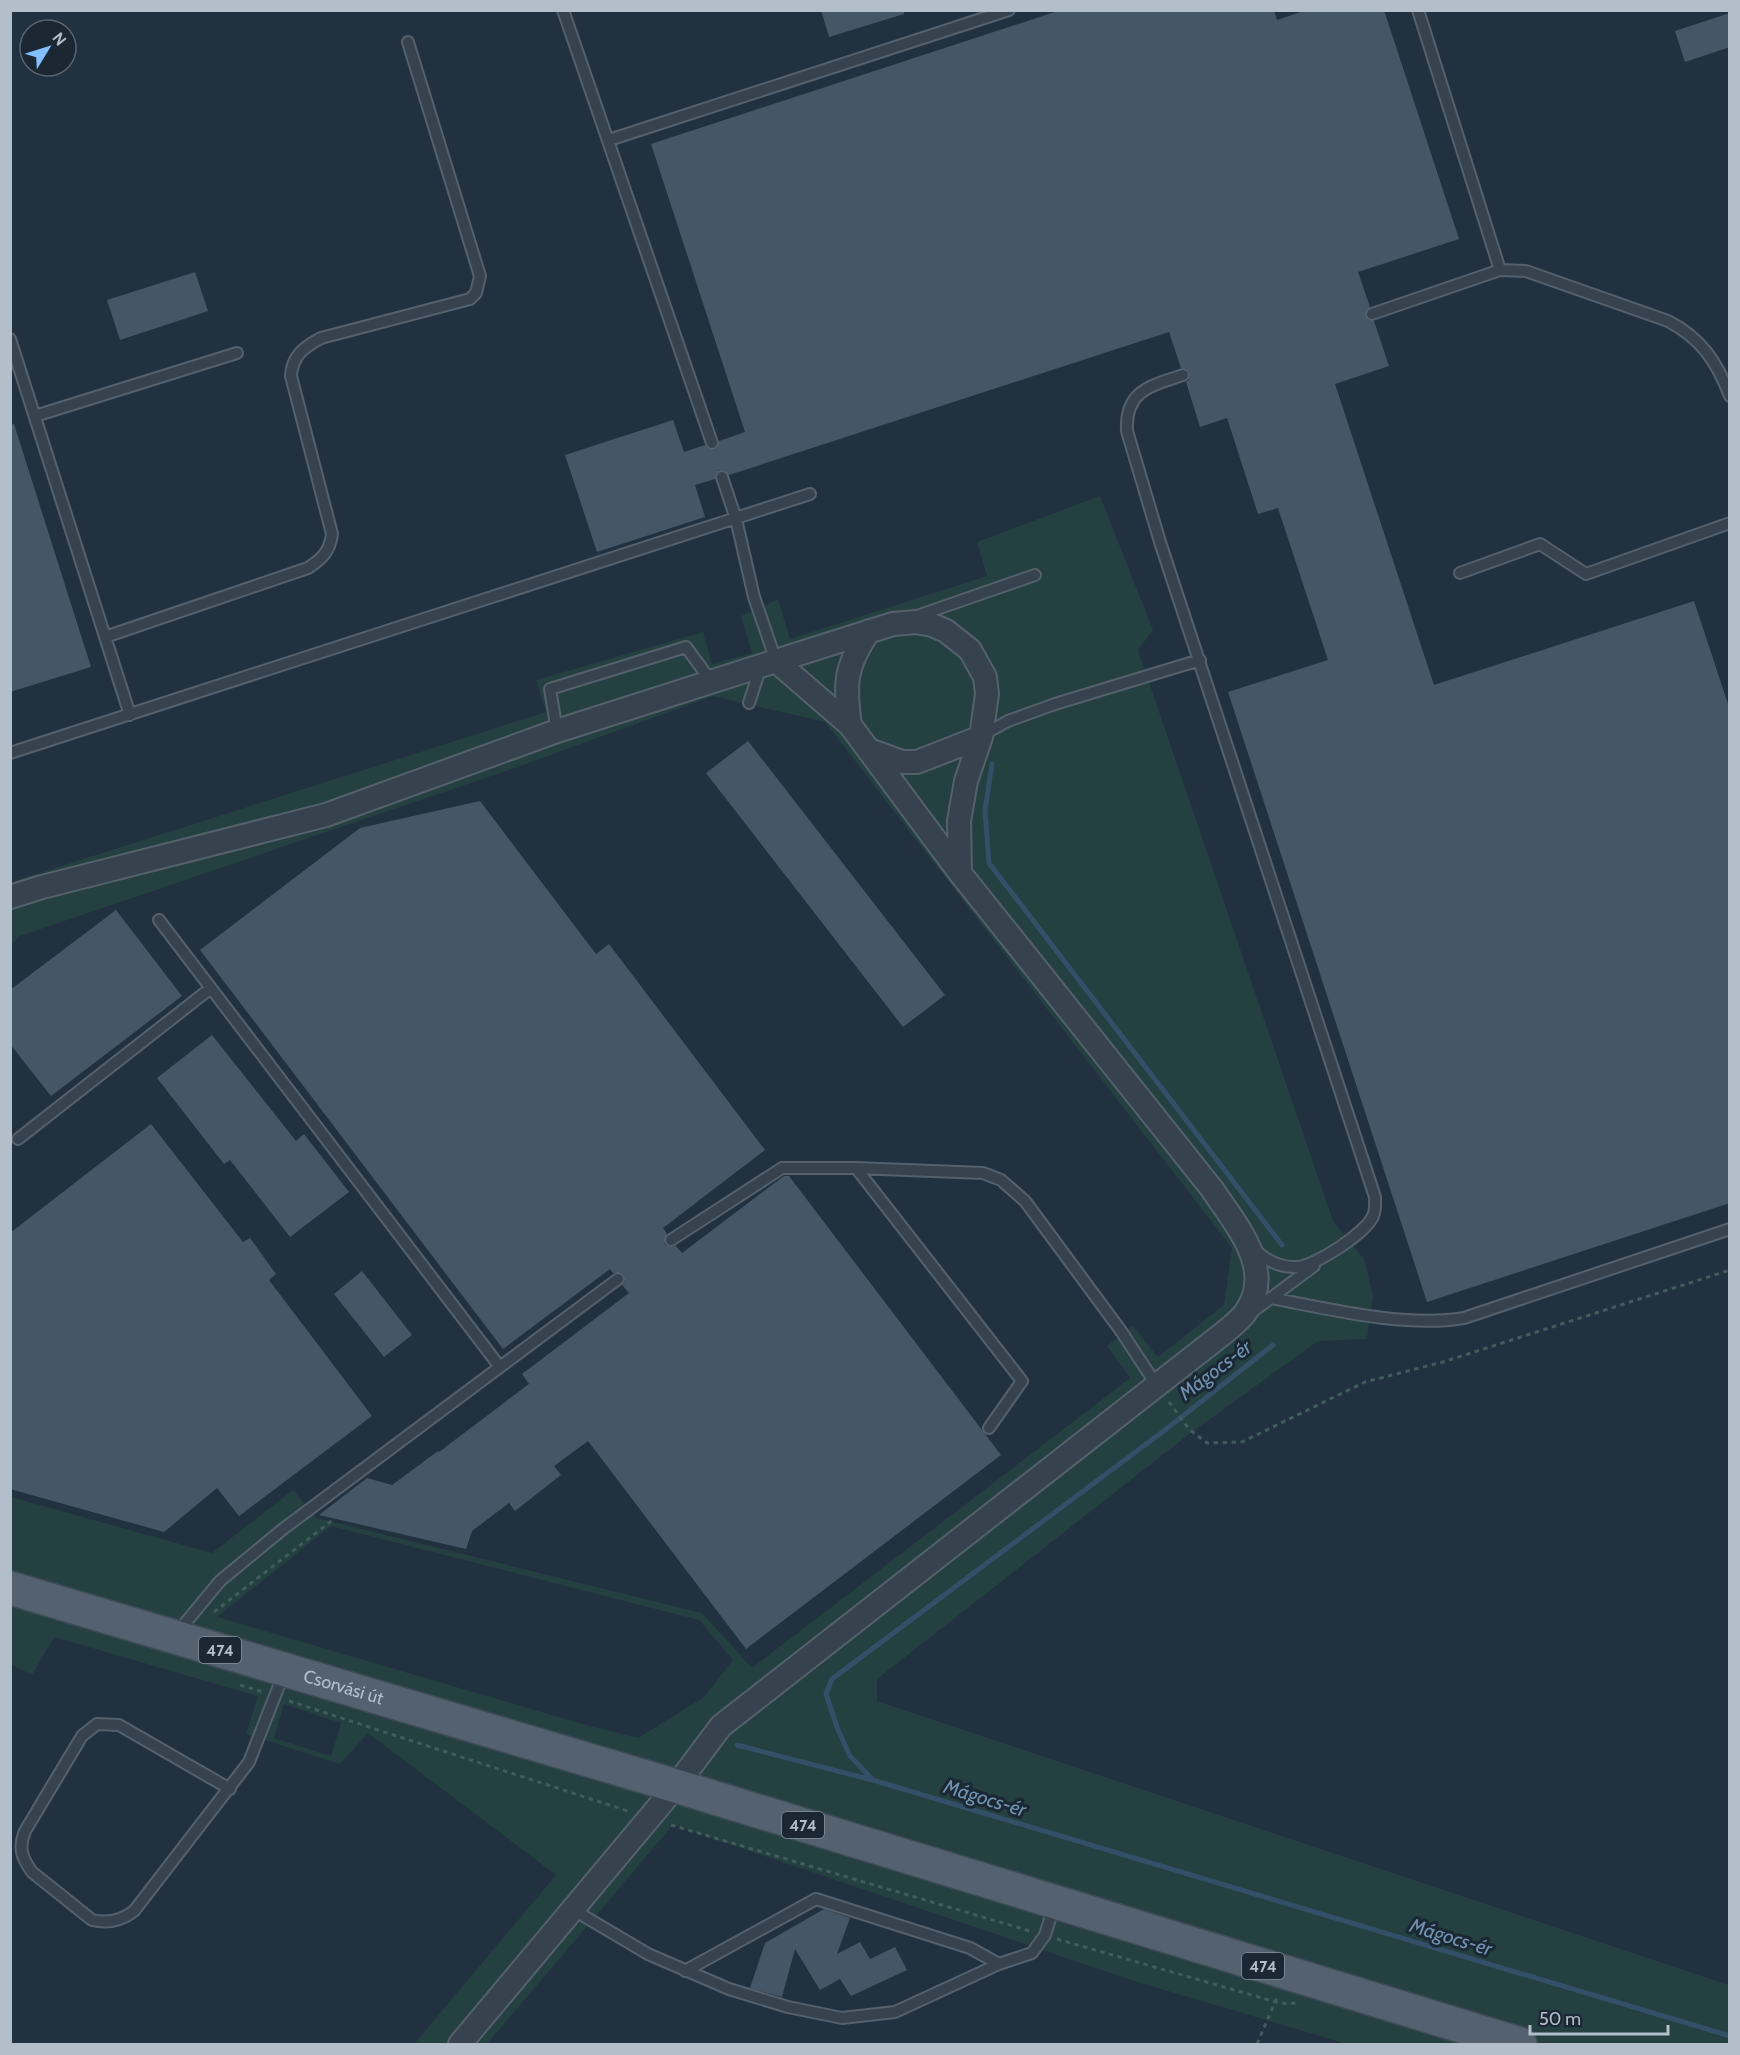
<svg xmlns="http://www.w3.org/2000/svg" width="1740" height="2055" viewBox="0 0 1740 2055" font-family="Cabin,sans-serif">
  <rect width="100%" height="100%" fill="#223140"/>
  <!-- green -->
  <path fill="#244040" fill-rule="evenodd" d="M1100,496L1153,630L1138,650L1333,1221L1364,1259L1373,1295L1367,1339L1318,1341L1188,1435L877,1679V1701L1729,1985V2044H1347L1134,1981L673,1825L487,2044H414L556,1875L368,1733L340,1764L246,1734L258,1696L54,1637L32,1675L11,1664V1497L212,1553L293,1490L317,1518L702,1613L752,1668L1130,1378L1107,1346L1133,1326L1158,1357L1224,1305L1232,1248L825,722L713,696L509,770L20,936L11,944V882L546,712L536,680L703,632L712,664L752,653L741,616L778,599L790,639L987,576L977,542ZM331,1526L699,1620L733,1660L704,1697L638,1738L586,1725L217,1617ZM284,1704L341,1723L331,1756L274,1738Z"/>
  <g fill="none" stroke-linecap="round" stroke-linejoin="round">
    <!-- stream -->
    <path stroke="#344f68" stroke-width="5" d="M992,764L985,810L989,863L1282,1245
      M1273,1345L1165,1430L832,1679L826,1694L838,1730L850,1756L873,1780L1730,2036
      M737,1745L872,1780"/>
  </g>
  <!-- building -->
  <path fill="#455766" d="M821,10H904V14L829,37Z
    M1061,10H1274L1277,20L1307,10H1384L1459,239L1358,272L1370,307L1366,310L1365,316L1368,320L1374,321L1389,366L1335,384L1434,685L1694,601L1730,710V1203L1427,1302L1228,692L1328,660L1278,508L1258,514L1227,418L1200,427L1186,382L1189,380L1190,373L1187,369L1181,368L1169,332L729,475L724,470H719L715,475V479L695,485L705,517L597,552L565,455L673,420L684,452L705,445L708,449L714,450L718,447L719,441L745,432L651,144Z
    M1730,13V47L1685,62L1675,31Z
    M195,272L208,311L120,340L107,300Z
    M14,424L91,667L10,692V425Z
    M748,741L945,995L903,1027L706,773Z
    M480,801L596,954L609,944L765,1150L663,1228L667,1234L664,1240L665,1245L671,1247L676,1246L682,1253L784,1176H789L1001,1455L746,1649L588,1441L554,1466L561,1475L515,1511L509,1503L472,1531L466,1549L319,1515L367,1478L392,1485L438,1451L439,1452L529,1384L522,1374L629,1293L622,1285L625,1281L624,1275L620,1272L613,1273L610,1269L503,1349L200,950L360,828Z
    M116,910L182,996L51,1096L10,1044V990Z
    M212,1035L296,1141L304,1134L349,1192L290,1237L230,1160L224,1164L157,1078Z
    M151,1124L243,1242L250,1238L276,1274L269,1280L372,1416L239,1516L217,1488L164,1532L10,1489V1233Z
    M362,1271L412,1335L384,1357L334,1294Z
    M824,1909L850,1918L837,1954L860,1942L870,1959L895,1947L907,1970L851,1996L840,1979L820,1990L795,1949L782,1997L750,1988L765,1943Z"/>
  <g fill="none" stroke-linecap="round" stroke-linejoin="round">
    <!-- lane casing -->
    <g stroke="#54616d" stroke-width="14">
      <path id="lane" d="M563,10L712,443
        M1418,10L1500,270
        M609,140L1009,10
        M1372,314L1500,270L1526,271L1668,321C1701,338 1717,362 1730,396
        M10,339L130,715
        M1183,375C1151,386 1125,390 1127,431L1160,542L1375,1197C1375,1203 1376,1210 1373,1216C1366,1233 1315,1266 1297,1267C1280,1268 1267,1261 1255,1250
        M35,416L237,353
        M722,477L736,519L754,597L776,661
        M1460,573L1540,544L1586,574L1730,523
        M914,617L1035,575
        M105,637L308,568C322,559 330,551 332,534L291,376C292,356 304,347 321,338L470,299L476,293L480,276L408,42
        M749,703L761,666
        M557,731L550,689L686,647L711,681
        M981,736L1008,721L1055,704L1200,660
        M10,753L810,494
        M159,920L500,1367
        M18,1139L211,988
        M856,1168L1022,1381L989,1428
        M671,1240L782,1168H856L983,1173L1001,1180L1025,1201L1121,1331L1157,1386
        M1270,1298C1330,1309 1404,1328 1464,1318L1730,1229
        M1252,1312L1314,1266
        M177,1633L220,1581L283,1529L618,1279
        M230,1789L119,1725L97,1724L82,1736L25,1831C18,1848 22,1858 32,1872L92,1920C108,1924 121,1921 134,1911L249,1762L284,1673
        M572,1909L648,1954L729,1989L788,2007L842,2018L895,2012L999,1964L1032,1953L1045,1935L1054,1906
        M685,1971L816,1899L970,1948L999,1964"/>
    </g>
    <!-- street casing -->
    <g stroke="#54616d" stroke-width="26">
      <path id="street" d="M776,661L893,624L916,622L932,625L946,631L970,650L985,677L987,694L981,737L966,781L959,821L960,873
        M850,725C844,684 845,666 869,631
        M869,750L902,762H917L981,737
        M10,897L42,887L326,815L557,731L776,661L850,725L960,873L1212,1189C1235,1224 1277,1270 1245,1313C1240,1320 1232,1326 1225,1332L721,1726L676,1786L460,2044"/>
    </g>
    <!-- primary casing -->
    <g stroke="#3f4c58" stroke-width="36">
      <g id="primary">
        <path id="s1" d="M10,1588L676,1786L1520,2044"/>
      </g>
    </g>
    <!-- path -->
    <path stroke="#425c5d" stroke-width="3" stroke-dasharray="4.5 4.5" stroke-linecap="butt" d="M1169,1402L1189,1429L1207,1443L1242,1442L1365,1382L1443,1362L1730,1270
      M214,1612L334,1519
      M240,1685L263,1692
      M289,1701L628,1811
      M671,1825L1030,1931
      M1057,1939L1276,2002L1288,2004L1296,2003
      M1257,2044L1278,1995"/>
    <!-- lane -->
    <use href="#lane" stroke="#36434f" stroke-width="10"/>
    <!-- street -->
    <use href="#street" stroke="#36434f" stroke-width="22"/>
    <!-- primary -->
    <use href="#primary" stroke="#54626f" stroke-width="33"/>
  </g>
  <g text-anchor="middle" dominant-baseline="central" stroke-width="6" stroke-linejoin="round" paint-order="stroke">
    <!-- shield labels -->
    <g fill="#1b2834" stroke="#85919d" stroke-width="1.5">
      <rect x="199" y="1637" width="42" height="26" rx="4.5"/>
      <rect x="782" y="1812" width="42" height="26" rx="4.5"/>
      <rect x="1242" y="1953" width="42" height="26" rx="4.5"/>
    </g>
    <g font-size="16" font-weight="bold" fill="#b2beca">
      <text x="220" y="1650">474</text>
      <text x="803" y="1825">474</text>
      <text x="1263" y="1966">474</text>
    </g>
    <!-- street labels -->
    <g font-size="18" fill="#b2beca" stroke="#1b2834">
      <text stroke="none"><textPath href="#s1" startOffset="348">Csorvási út</textPath></text>
    </g>
    <!-- water labels -->
    <g font-size="20" font-style="italic" fill="#7092b0" stroke="#1b2834">
      <text transform="translate(1215 1370) rotate(-37)">Mágocs-ér</text>
      <text transform="translate(985 1798) rotate(17)">Mágocs-ér</text>
      <text transform="translate(1451 1937) rotate(17)">Mágocs-ér</text>
    </g>
  </g>
  <!-- border -->
  <rect width="1740" height="2055" fill="none" stroke="#b2beca" stroke-width="24"/>
  <!-- north arrow -->
  <g transform="translate(48 48) rotate(52)"><circle r="28" fill="#1b2834" stroke="#576470" stroke-width="1.5"/>
  <path d="M0-4.5L10 22L0 15L-10 22Z" fill="#82bfff"/>
  <text y="-9" font-size="16" font-weight="bold" text-anchor="middle" fill="#b2beca">N</text>
  </g>
  <!-- scale -->
  <path d="M1530 2025v9h138v-9" fill="none" stroke="#b2beca" stroke-width="3"/>
  <text x="1539" y="2025" font-size="18" fill="#b2beca" stroke="#1b2834" stroke-width="4.5" paint-order="stroke">50 m</text>
</svg>
